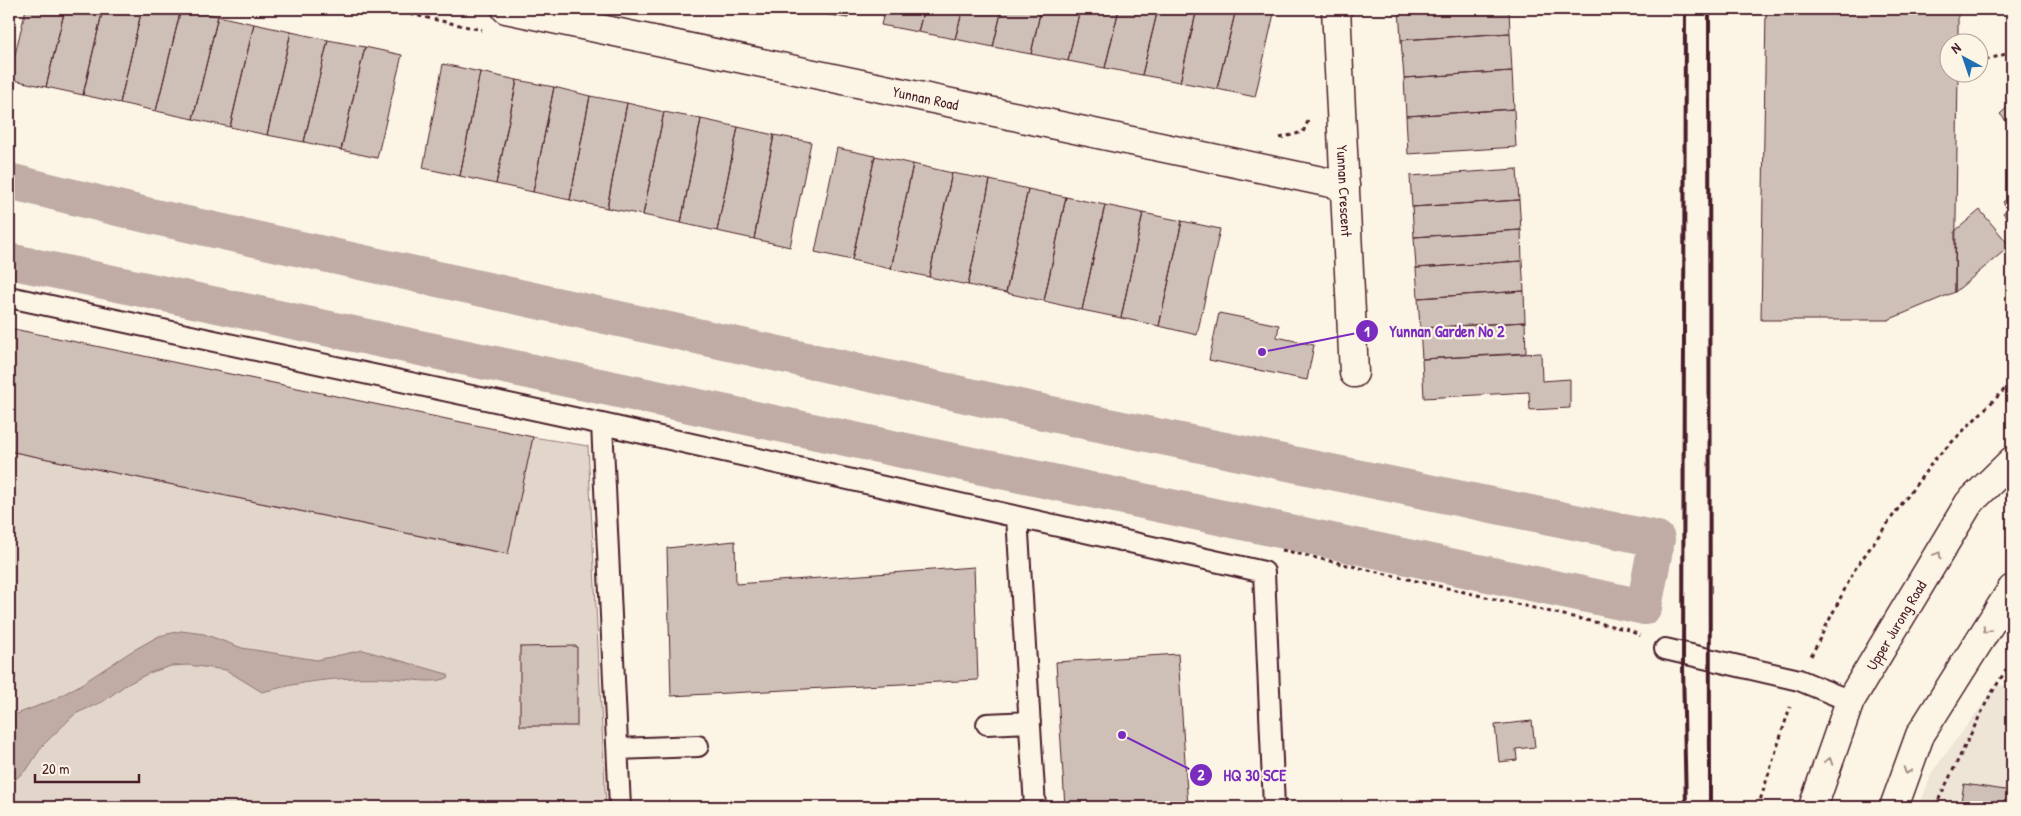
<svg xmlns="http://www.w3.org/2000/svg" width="2021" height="816" viewBox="0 0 2021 816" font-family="'Patrick Hand',sans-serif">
  <rect width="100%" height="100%" fill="#fcf5e5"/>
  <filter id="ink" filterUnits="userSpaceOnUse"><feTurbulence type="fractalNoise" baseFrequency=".02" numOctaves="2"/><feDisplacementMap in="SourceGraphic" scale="10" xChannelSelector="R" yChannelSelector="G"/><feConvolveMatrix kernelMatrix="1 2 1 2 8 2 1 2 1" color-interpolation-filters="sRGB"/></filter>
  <g filter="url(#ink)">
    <!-- built -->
    <path fill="#eee5d7" d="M1997,685L2012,686V807H1919L1932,772Z"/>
    <!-- green -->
    <path fill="#e2d5ca" stroke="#967a7a" d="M533,437L588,446L606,807H9V451L507,554Z"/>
    <!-- water -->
    <path fill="#c0aca5" stroke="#917474" d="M181,631L204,634L242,648L317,660L363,650L447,674L449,677C437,684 417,680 403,679C368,676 327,678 292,685C282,687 272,690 262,692L226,670L188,665L171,666L149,673L124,686L104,701L75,714L43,745L28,768L9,785V717L53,700L80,685L132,651L159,636Z"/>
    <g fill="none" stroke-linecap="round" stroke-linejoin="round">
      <!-- canal -->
      <path stroke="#c0aca5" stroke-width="36" d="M9,181L146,215L1079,420L1657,539L1644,607L9,261"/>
    </g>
    <!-- building -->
    <path fill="#cfc0b7" stroke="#4a1f2b" d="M26,9H65L46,87L9,79Z
      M65,9H103L83,95L46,87Z
      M103,9H142L120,103L83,95Z
      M142,9H181L156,111L120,103Z
      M181,9L218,16L193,119L156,111Z
      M812,9H850L848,18L812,12Z
      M885,9H924L918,32L881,25Z
      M924,9H963L955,39L918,32Z
      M963,9H1002L993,47L955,39Z
      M1002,9H1041L1031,54L993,47Z
      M1041,9H1080L1068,61L1031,54Z
      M1080,9H1119L1105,68L1068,61Z
      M1119,9H1158L1142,75L1105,68Z
      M1158,9H1197L1180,82L1142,75Z
      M1197,9H1236L1217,89L1180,82Z
      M1236,9H1275L1255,97L1217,89Z
      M1399,9H1509L1510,33L1401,40Z
      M1766,9H1958V42H1948V72H1958L1955,292L1888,320H1761Z
      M218,16L254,24L230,127L193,119Z
      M254,24L291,32L267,135L230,127Z
      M291,32L328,40L304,142L267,135Z
      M1510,33L1512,71L1404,78L1401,40Z
      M328,40L365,47L341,150L304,142Z
      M365,47L402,55L377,158L341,150Z
      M443,64L480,72L460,176L423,168Z
      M1512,71L1514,109L1406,116L1404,78Z
      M480,72L517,80L496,184L460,176Z
      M517,80L554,87L533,192L496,184Z
      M554,87L590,96L570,200L533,192Z
      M590,96L627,103L607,208L570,200Z
      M627,103L664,112L643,215L607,208Z
      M2012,103V128L2000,114Z
      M1514,109L1516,147L1408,154L1406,116Z
      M664,112L701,119L681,223L643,215Z
      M701,119L738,127L717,231L681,223Z
      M738,127L774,135L754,239L717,231Z
      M774,135L811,142L790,247L754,239Z
      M837,148L875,156L852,260L815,252Z
      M875,156L913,164L891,269L852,260Z
      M913,164L952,173L929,277L891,269Z
      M1517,169L1519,200L1412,207L1410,176Z
      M952,173L990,180L968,285L929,277Z
      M990,180L1028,189L1006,293L968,285Z
      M1028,189L1066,197L1044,301L1006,293Z
      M2012,194V224L2003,213L2008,209L2003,202Z
      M1066,197L1105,205L1082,310L1044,301Z
      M1519,200L1521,230L1414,237L1412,207Z
      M1105,205L1143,213L1121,318L1082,310Z
      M1980,210L2010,246L1955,292V231Z
      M1143,213L1182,221L1159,326L1121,318Z
      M1182,221L1220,229L1197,335L1159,326Z
      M1521,230L1522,261L1416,268L1414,237Z
      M1522,261L1524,291L1418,298L1416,268Z
      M1524,291L1525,322L1420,328L1418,298Z
      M1219,313L1279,325L1277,337L1314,345L1307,380L1209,360Z
      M1525,322L1526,353L1422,359L1420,328Z
      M9,328L533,437L508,554L9,451Z
      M1541,353L1542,381L1570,379V408L1530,410L1529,392L1424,398L1422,359Z
      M735,541L736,584L974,567L978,680L671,696L667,548Z
      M577,646V726H520V647Z
      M1178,654L1188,807H1065L1056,662Z
      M1532,721L1535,747L1516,749L1517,760L1499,762L1495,725Z
      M1964,784L2012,791V807H1960Z"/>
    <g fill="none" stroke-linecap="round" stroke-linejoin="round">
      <!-- lane casing -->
      <g stroke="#4a1f2b" stroke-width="24">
        <path id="lane" d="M9,297L602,424L1264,572L1274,807
          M602,424L620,807
          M1017,517L1035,807
          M1665,649L1799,680L1850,701
          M987,724L1030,722
          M618,749L698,746"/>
      </g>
      <!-- street casing -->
      <g stroke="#4a1f2b" stroke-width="31">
        <g id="street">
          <path id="s1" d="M506,9L1345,186"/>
          <path id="s2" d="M1336,9L1354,373"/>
        </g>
      </g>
      <!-- primary casing -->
      <g stroke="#4a1f2b" stroke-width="31">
        <g id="primary">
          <path id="s3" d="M1813,807L1850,701L1969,503L2012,461"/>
          <path d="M1894,807L1920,735L2012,589"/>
        </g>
      </g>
      <!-- path -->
      <path stroke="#4a1f2b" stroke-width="3" stroke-dasharray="4 4" stroke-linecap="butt" d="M387,9L482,30
        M1978,61L1986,60L2012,52
        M1280,138L1303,132L1308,121
        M1282,550L1629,630L1640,636
        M1811,656L1855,569L1895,513L1935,459L2012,382
        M272,807L438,802L513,807
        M1758,807L1790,707
        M1935,807L1988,699L2012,660"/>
      <!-- lane -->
      <use href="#lane" stroke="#fcf5e5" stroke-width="20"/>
      <!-- street -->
      <use href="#street" stroke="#fcf5e5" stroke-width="28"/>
      <!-- primary -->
      <use href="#primary" stroke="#fcf5e5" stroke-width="28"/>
      <!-- rail -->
      <path stroke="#4a1f2b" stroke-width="4" d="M1685,9L1683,666L1686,807
        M1709,9L1710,807"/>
    </g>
    <!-- one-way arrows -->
    <defs><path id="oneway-chevron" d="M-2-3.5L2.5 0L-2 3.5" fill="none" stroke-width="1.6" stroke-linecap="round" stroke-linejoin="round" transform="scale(1.25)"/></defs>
    <g stroke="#a38a88">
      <use href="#oneway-chevron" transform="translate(1938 555) rotate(-59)"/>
      <use href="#oneway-chevron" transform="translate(1986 630) rotate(122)"/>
      <use href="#oneway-chevron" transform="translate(1829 761) rotate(-71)"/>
      <use href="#oneway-chevron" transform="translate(1907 771) rotate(110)"/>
    </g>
  </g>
  <g text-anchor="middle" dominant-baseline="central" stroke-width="4.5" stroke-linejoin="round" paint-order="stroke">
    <!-- street labels -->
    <g font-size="15" fill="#4a1f2b" stroke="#fcf5e5">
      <text stroke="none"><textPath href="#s1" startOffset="429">Yunnan Road</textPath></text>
      <text stroke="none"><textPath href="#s2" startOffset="182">Yunnan Crescent</textPath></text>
      <text stroke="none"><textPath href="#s3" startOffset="201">Upper Jurong Road</textPath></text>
    </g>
  </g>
  <!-- callouts -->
  <path fill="none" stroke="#7b2cbf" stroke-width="2" d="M1262 352L1367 331M1122 735L1201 775"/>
  <g fill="#7b2cbf" stroke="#fcf5e5" stroke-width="2">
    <circle cx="1262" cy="352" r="5"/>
    <circle cx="1122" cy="735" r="5"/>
    <circle cx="1367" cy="331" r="12"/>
    <circle cx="1201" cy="775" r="12"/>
  </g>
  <g font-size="15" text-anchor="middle" font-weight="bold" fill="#fff">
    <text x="1367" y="337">1</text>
    <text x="1201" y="780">2</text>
  </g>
  <g font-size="16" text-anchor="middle" font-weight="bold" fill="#7b2cbf" stroke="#fcf5e5" stroke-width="4.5" stroke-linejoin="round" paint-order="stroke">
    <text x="1447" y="337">Yunnan Garden No 2</text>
    <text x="1255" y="781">HQ 30 SCE</text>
  </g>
  <!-- margin -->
  <rect width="2021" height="816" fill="none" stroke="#fcf5e5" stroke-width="30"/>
  <rect x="15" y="15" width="1991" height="786" fill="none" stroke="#4a1f2b" stroke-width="2" filter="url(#ink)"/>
  <!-- north arrow -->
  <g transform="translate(1964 58) rotate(320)"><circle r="24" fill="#fcf5e5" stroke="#b59f9b"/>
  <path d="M0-4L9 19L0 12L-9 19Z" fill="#1f6fb2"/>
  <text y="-8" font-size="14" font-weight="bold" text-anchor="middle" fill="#4a1f2b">N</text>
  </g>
  <!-- scale -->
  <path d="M35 774v8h104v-8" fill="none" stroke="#4a1f2b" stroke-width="2.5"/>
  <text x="42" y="774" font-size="15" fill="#4a1f2b" stroke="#fcf5e5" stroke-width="4" paint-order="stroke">20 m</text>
</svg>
